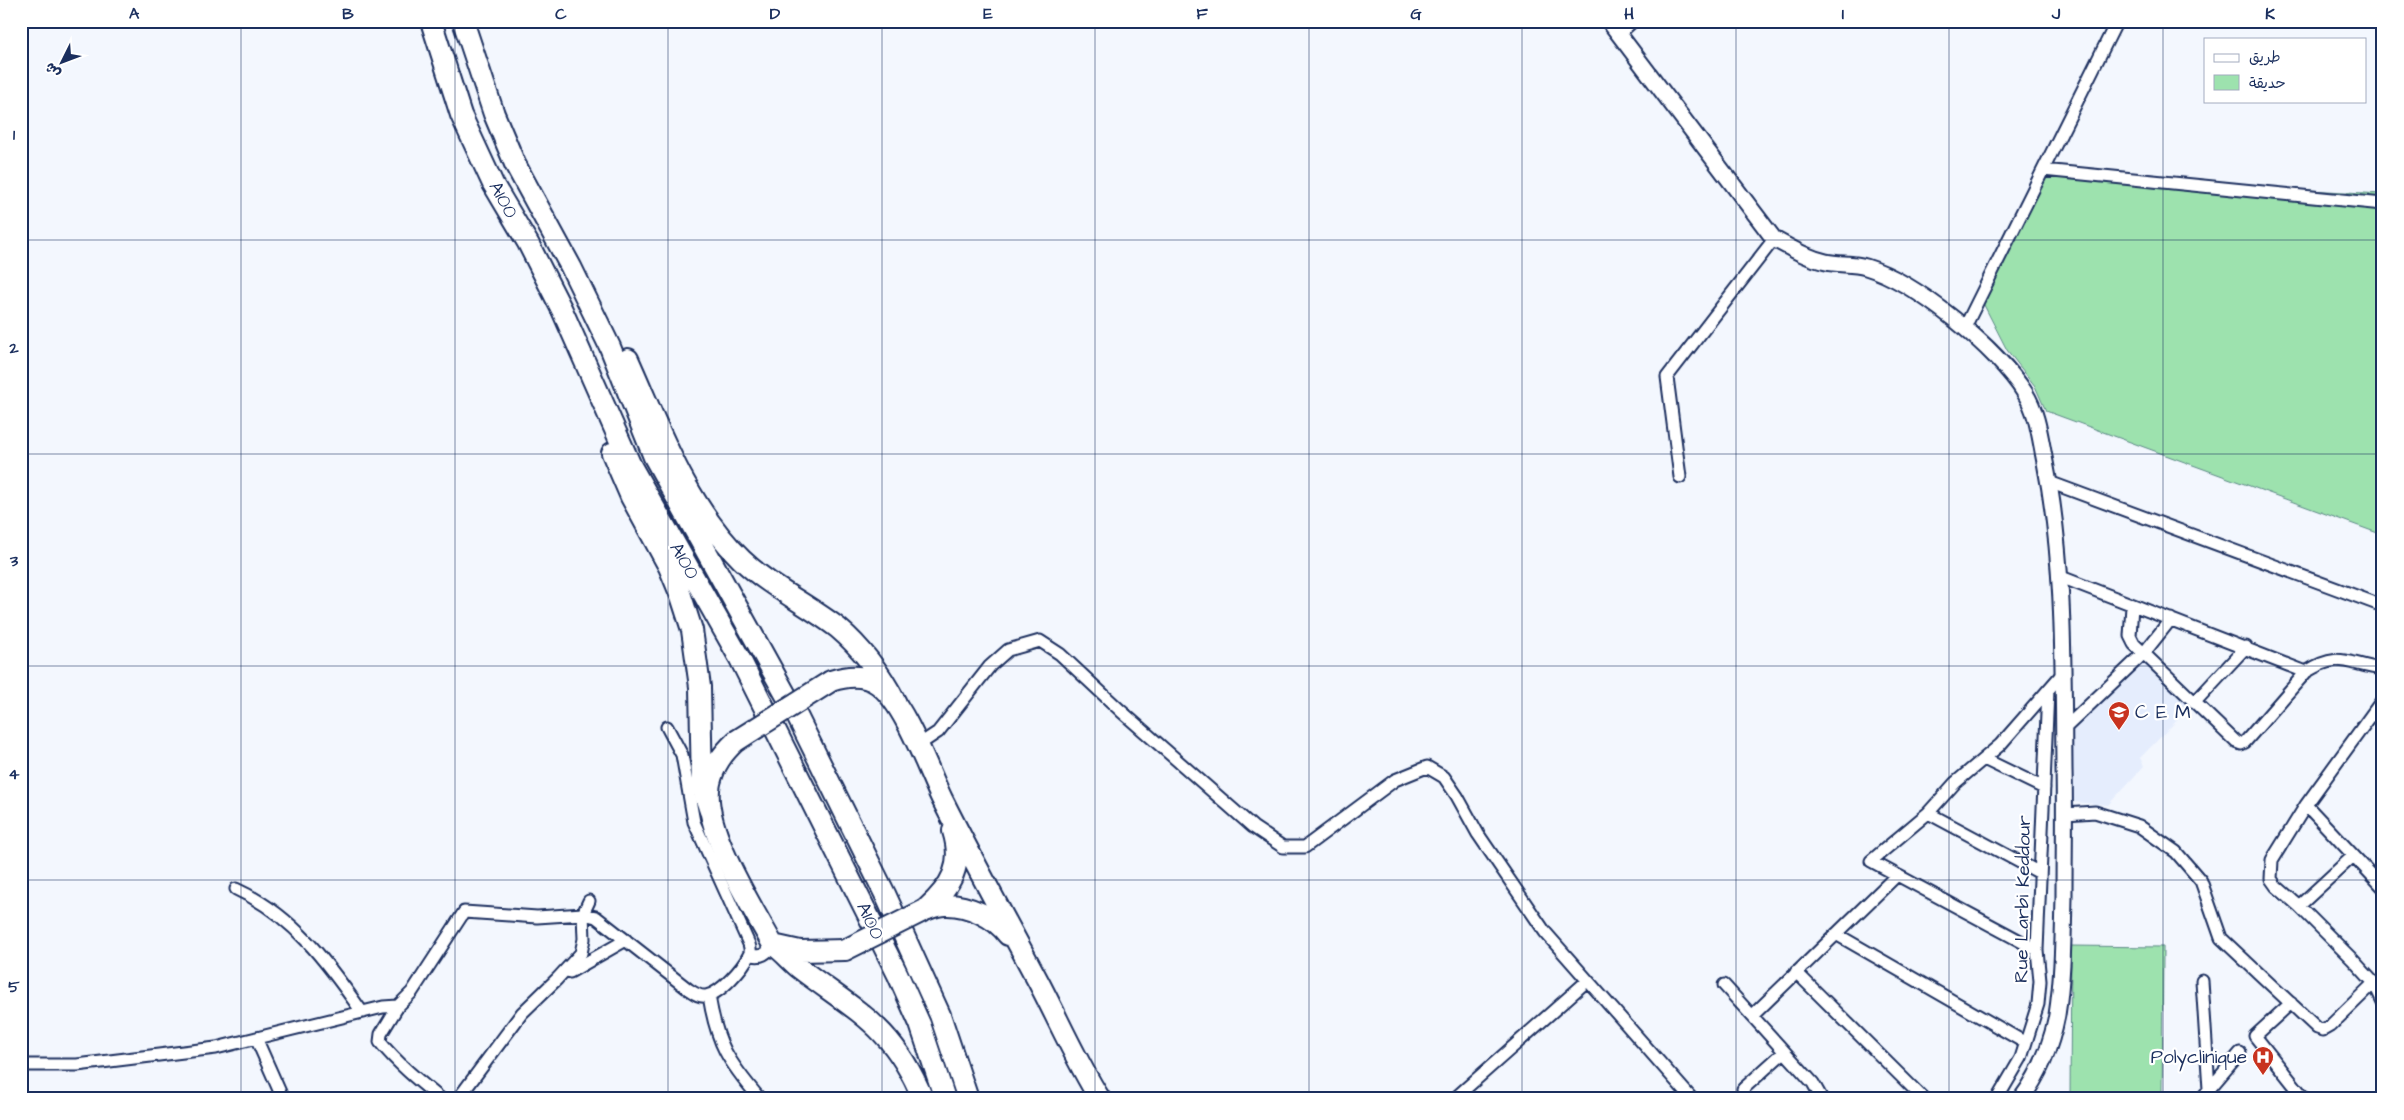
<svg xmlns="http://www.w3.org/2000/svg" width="2404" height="1120" viewBox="0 0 2404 1120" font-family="'Architects Daughter','Playpen Sans Arabic',sans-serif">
  <rect width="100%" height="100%" fill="#f3f7fe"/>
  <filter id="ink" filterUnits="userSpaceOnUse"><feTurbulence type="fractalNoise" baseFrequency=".02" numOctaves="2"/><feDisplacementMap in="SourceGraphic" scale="10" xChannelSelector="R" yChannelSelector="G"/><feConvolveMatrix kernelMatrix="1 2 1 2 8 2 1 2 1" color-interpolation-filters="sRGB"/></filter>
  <g filter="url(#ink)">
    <!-- built -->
    <path fill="#e5edfd" d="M2136,656L2193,704L2140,758L2144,766L2108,805L2074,802L2072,794L2071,739L2074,723Z"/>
    <!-- green -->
    <path fill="#9de2ae" stroke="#5c8886" d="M2045,176L2383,194V535L2046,411L2035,386L2007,350L1983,303Z
      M2071,946L2163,947L2162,1099H2070Z"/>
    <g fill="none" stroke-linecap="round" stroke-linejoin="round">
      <!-- minor casing -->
      <g stroke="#1b2f5e" stroke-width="15">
        <path id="minor" d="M1619,34L1633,21
          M2043,170L2383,204
          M1965,327L2117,21
          M1680,477L1667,377L1774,239
          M2049,482L2383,606
          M2061,577L2306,672C2340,650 2348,665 2383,669
          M2132,606L2130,636L2134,644L2236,742L2241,744L2245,742L2306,672
          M2383,699L2306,805L2383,887
          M2195,702L2246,647
          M2064,729L2144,653L2171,619
          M917,746L938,732L990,666L1008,650L1040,641L1060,654L1121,711L1253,827L1283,847H1305L1395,780L1427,767L1444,777L1457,796L1478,834L1545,932L1692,1099
          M1984,759L2044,788
          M2306,805L2272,860L2271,879L2276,886L2299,906L2352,959L2374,983L2383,1002
          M1928,813L2040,873
          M2065,814L2095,812L2139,826L2176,852L2201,881L2221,938L2317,1028L2323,1030L2330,1026L2374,983
          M236,889C293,915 327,962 362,1012
          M2299,906L2352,857
          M1836,934L2024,1042
          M2037,950L1871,861L1928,813L1955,783L2000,745L2063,673
          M750,954C761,959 767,953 773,945
          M570,972L626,940
          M1796,972L1924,1099
          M2202,981L2209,1089
          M1724,985L1813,1083L1822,1099
          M709,996C717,1045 728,1061 760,1099
          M2291,1003L2255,1036L2305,1099
          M398,1006L381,1034L380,1042C398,1064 419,1081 441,1099
          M1752,1016L1897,875
          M256,1038L283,1099
          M21,1065H77L216,1048L383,1007L398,1006L412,992L464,912L537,917L583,914L596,917L688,989C694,993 699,997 706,996C720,994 743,968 749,955C751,952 750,947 749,944L694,822L682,755L667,727
          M1743,1089L1784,1052
          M458,1099L522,1013L557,979L581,953L584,939L583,914L589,901
          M1454,1099L1587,981
          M1997,1099L2021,1058L2038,1004L2040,981L2037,950L2048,690
          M2201,1099L2240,1053"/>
      </g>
      <!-- secondary casing -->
      <g stroke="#1b2f5e" stroke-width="19">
        <path id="secondary" d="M1609,21L1774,239C1791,248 1807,258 1826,262C1839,265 1853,263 1866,267C1916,282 1998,349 2025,393C2038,414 2040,438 2045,462C2065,563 2063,666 2064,769C2065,812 2064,854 2064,897C2063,937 2063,976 2057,1015C2051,1046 2040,1074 2021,1099"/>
      </g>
      <!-- motorway casing -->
      <g stroke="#1b2f5e" stroke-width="24">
        <path id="motorway" d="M431,21L461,115L493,184L528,243L562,310L631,466L739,657L898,975L920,1024L945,1099
          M463,21L494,114L515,164L571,267L610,347L654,457L792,706L885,894L940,1015L968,1099
          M628,359C659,428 686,506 742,560C770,587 807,604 838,628C863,649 881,674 896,703
          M612,453L631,497L669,567L681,596L692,630L700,687L702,787L710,811
          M831,681C846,676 864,674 878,684C905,704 927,768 942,799C973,861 1006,921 1038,981C1059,1021 1076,1061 1100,1099
          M736,741C723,753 714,765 710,783C700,826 752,906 773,945L800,951L845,950
          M927,908C951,886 964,866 953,831
          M925,910C931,908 938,905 945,905C967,904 995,917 1008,935
          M775,946C783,952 790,960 798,967C856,1012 893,1025 923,1099"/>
      </g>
      <!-- minor -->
      <use href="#minor" stroke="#fff" stroke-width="11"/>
      <!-- secondary -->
      <use href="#secondary" stroke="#fff" stroke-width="15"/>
      <!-- motorway -->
      <use href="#motorway" stroke="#fff" stroke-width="20"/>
      <!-- motorway-bridge casing -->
      <g stroke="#1b2f5e" stroke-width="24" stroke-linecap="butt">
        <path id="motorway-bridge" d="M736,741L831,681
          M845,950L925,910"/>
      </g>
      <!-- motorway-bridge -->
      <use href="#motorway-bridge" stroke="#fff" stroke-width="20"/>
    </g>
  </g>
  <!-- grid -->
  <path fill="none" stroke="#1b2f5e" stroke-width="1" stroke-opacity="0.55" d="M241,21V1099M455,21V1099M668,21V1099M882,21V1099M1095,21V1099M1309,21V1099M1522,21V1099M1736,21V1099M1949,21V1099M2163,21V1099M21,240H2383M21,454H2383M21,666H2383M21,880H2383"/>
  <!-- icons -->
  <defs>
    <g id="school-pin" transform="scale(1.125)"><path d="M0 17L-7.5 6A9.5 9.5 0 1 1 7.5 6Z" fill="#c8321e" stroke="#fff"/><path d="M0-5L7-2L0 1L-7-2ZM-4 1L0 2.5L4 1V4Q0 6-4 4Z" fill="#fff"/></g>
    <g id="hospital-pin" transform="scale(1.125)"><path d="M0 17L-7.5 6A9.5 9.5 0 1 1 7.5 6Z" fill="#c8321e" stroke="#fff"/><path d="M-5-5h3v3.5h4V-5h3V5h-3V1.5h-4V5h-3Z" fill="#fff"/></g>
  </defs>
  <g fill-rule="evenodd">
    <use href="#school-pin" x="2119" y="712"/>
    <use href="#hospital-pin" x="2263" y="1057"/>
  </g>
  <g text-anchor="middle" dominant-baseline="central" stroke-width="4.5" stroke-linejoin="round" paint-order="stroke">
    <!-- street labels -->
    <g font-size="19" fill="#1b2f5e" stroke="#fff">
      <text transform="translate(503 200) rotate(61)">A100</text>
      <text transform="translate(684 561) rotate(60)">A100</text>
      <text transform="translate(2023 899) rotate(-89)">Rue Larbi Keddour</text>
      <text transform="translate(870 921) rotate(64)">A100</text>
    </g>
    <!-- poi labels -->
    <g font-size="19" fill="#1b2f5e" stroke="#fff" text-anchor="start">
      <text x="2135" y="712">C E M</text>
      <text x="2247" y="1057" text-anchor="end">Polyclinique</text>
    </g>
  </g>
  <!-- margin -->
  <rect width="2404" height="1120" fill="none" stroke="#fff" stroke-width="55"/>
  <!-- legend -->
  <rect x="2204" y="38" width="162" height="65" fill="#ffffff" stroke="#a4acbf"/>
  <rect x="2214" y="54" width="25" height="8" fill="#ffffff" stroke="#a4acbf"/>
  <text x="2249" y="62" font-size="15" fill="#1b2f5e">طريق</text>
  <rect x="2214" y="75" width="25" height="15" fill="#9de2ae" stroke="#a4acbf"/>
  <text x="2249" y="88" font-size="15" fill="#1b2f5e">حديقة</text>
  <!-- north arrow -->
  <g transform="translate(62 62) rotate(228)" stroke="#ffffff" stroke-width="4" paint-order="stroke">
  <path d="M0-4L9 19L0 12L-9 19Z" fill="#1b2f5e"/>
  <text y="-8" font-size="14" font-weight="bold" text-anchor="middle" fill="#1b2f5e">ش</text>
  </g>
  <rect x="28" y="28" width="2348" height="1064" fill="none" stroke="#1b2f5e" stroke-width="2"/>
  <g font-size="16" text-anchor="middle" font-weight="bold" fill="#1b2f5e">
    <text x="134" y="19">A</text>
    <text x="348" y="19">B</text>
    <text x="561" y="19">C</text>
    <text x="775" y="19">D</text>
    <text x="988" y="19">E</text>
    <text x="1202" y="19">F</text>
    <text x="1416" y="19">G</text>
    <text x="1629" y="19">H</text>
    <text x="1843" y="19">I</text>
    <text x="2056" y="19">J</text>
    <text x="2270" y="19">K</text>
    <text x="14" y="140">1</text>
    <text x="14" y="353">2</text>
    <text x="14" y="566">3</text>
    <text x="14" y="779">4</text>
    <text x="14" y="992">5</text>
  </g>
</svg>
